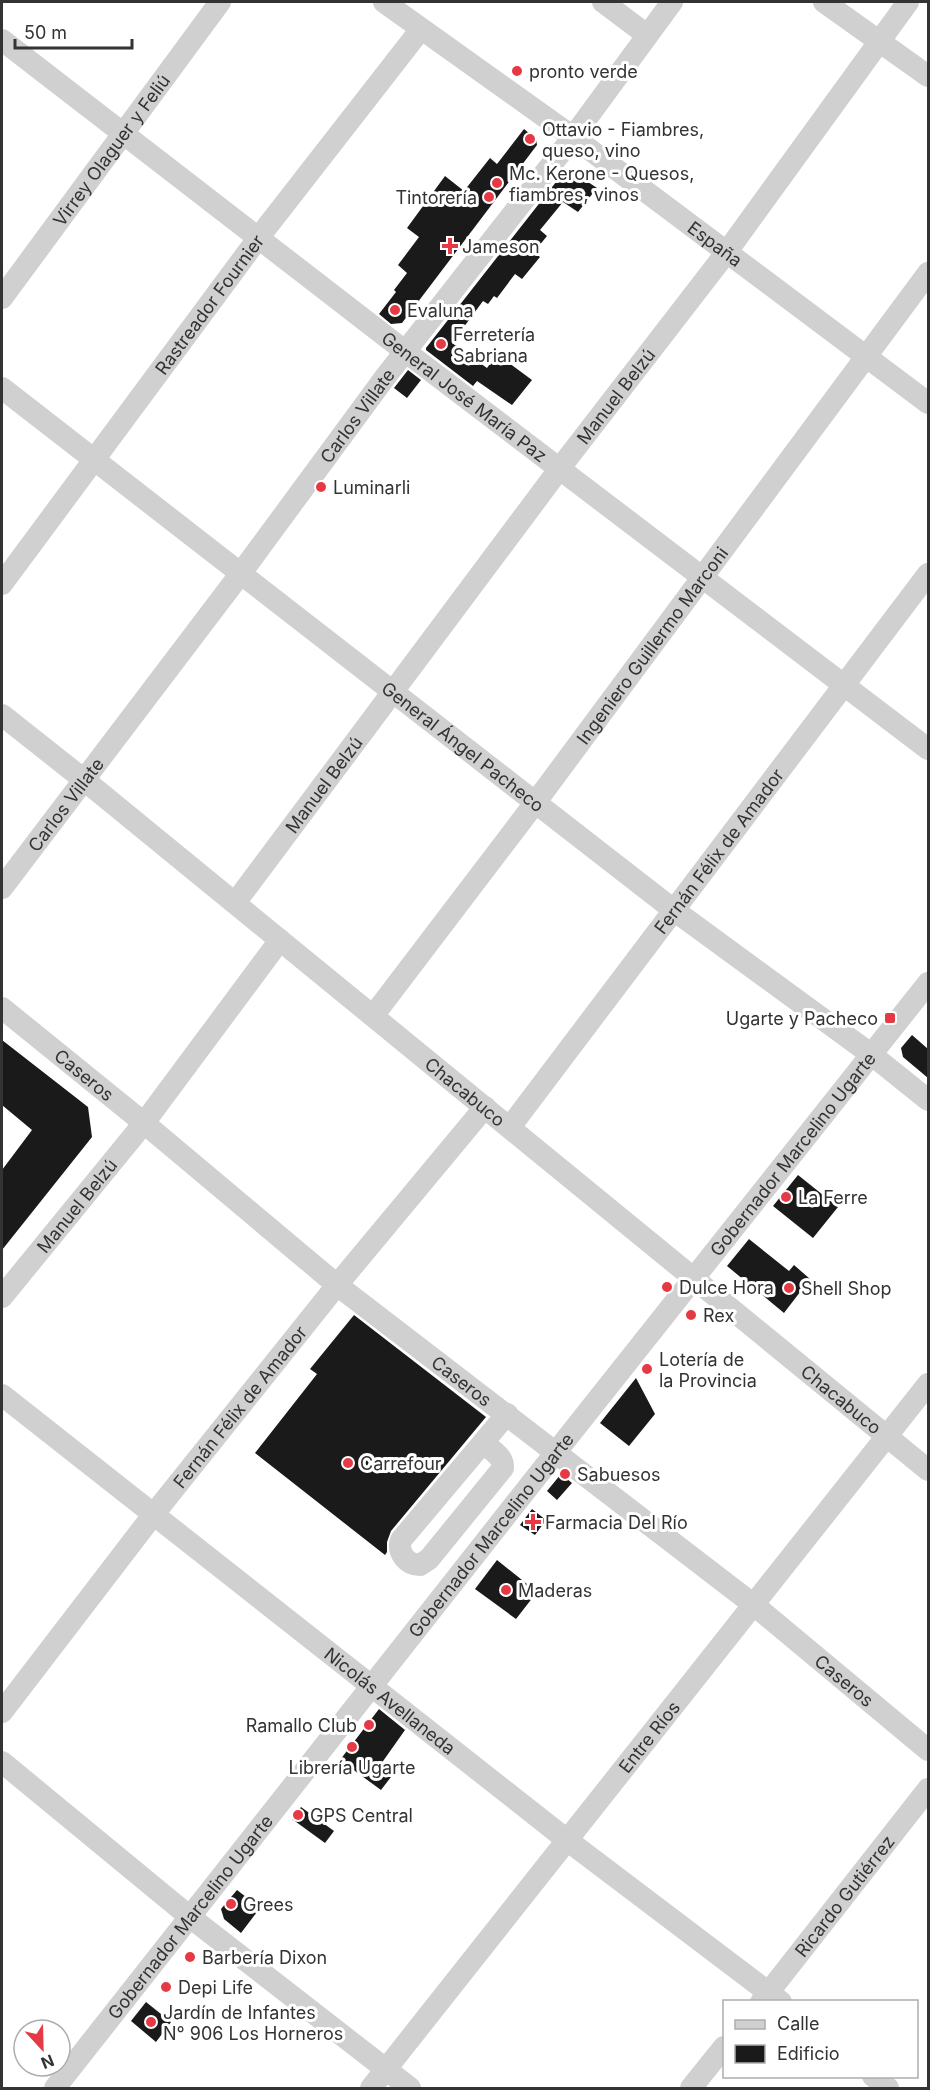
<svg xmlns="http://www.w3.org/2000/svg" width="930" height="2090" viewBox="0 0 930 2090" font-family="Inter,sans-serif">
  <rect width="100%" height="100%" fill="#fff"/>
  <!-- building -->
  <path fill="#1a1a1a" d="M524,129L536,139L537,145L402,323L391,324L379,314L396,292L394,290L407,273L398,265L419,237L407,228L445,176L464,191L490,158L497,164Z
    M567,168L597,188L578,212L563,202L540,230L547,236L534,252L540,257L522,279L515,274L497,298L494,296L488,304L483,301L452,343L487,368L497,354L532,380L512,405L477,381L473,386L426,350V348Z
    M408,370L421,380L407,398L394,388Z
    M912,1035L928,1049V1078L903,1057L901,1048Z
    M2,1040L88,1107L92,1137L2,1250V1170L32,1130L2,1105Z
    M798,1175L838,1207L813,1238L773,1206Z
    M749,1239L789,1271L794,1265L810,1279L784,1313L727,1266Z
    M354,1315L486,1417L391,1531L387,1542V1552L385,1555L255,1453L317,1374L310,1369Z
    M636,1378L655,1414L629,1446L600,1423Z
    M561,1474L572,1483L557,1500L547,1491Z
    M532,1509L546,1520L535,1535L520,1525Z
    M497,1560L537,1592L516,1619L475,1589Z
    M379,1709L405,1730L381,1764L394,1773L381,1790L340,1760Z
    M301,1807L334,1831L325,1843L292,1819Z
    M237,1890L260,1908L241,1933L224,1919L221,1909Z
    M146,2002L171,2022L156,2042L131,2021Z"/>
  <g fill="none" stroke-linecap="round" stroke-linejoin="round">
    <!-- minor -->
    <g stroke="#d0d0d0" stroke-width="22">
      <path id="s1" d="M384,2L573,137L928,403"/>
      <path d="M603,2L647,35"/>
      <path d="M824,2L928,76"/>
      <path id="s2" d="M2,40L406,352L928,749"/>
      <path id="s3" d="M2,298L220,2"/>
      <path id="s4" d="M2,388L675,911L872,1055L928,1100"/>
      <path id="s5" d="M2,584L259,237L421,29"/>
      <path id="s6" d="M2,715L83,779L928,1470"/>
      <path id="s7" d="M2,888L241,573L386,376L573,137L672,2"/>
      <path id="s8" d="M235,903L560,468L726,253L908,2"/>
      <path id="s9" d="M2,1008L144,1123L337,1285L754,1605L928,1750"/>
      <path id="s10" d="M373,1016L535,803L928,273"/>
      <path id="s11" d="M510,1127L928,574"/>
      <path id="s12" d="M2,1297L144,1123L280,940"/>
      <path id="s13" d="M2,1395L567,1840L781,2002"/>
      <path d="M483,1443C491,1450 504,1456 503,1468L429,1559L420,1565C407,1565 397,1553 401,1540L507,1414"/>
      <path id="s14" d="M2,1712L153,1515L337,1285L485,1107"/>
      <path d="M2,1762L190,1917L410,2088"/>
      <path id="s15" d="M761,2002L928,1789"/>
      <path d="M873,2076L888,2088"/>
      <path id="s16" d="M55,2088L556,1452L928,983"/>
      <path id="s17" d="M371,2088L928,1384"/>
      <path d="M691,2088L724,2047"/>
    </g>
  </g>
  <!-- markers -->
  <g fill="#e63946" stroke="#fff" stroke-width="2">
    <circle cx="517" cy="71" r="6"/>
    <circle cx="530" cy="139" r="6"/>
    <circle cx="497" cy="183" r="6"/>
    <circle cx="489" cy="197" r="6"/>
    <path d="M447 237h6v6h6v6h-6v6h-6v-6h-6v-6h6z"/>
    <circle cx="395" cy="310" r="6"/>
    <circle cx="441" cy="344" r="6"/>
    <circle cx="321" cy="487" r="6"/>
    <rect x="884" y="1012" width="12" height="12" rx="3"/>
    <circle cx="786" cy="1197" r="6"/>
    <circle cx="667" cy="1287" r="6"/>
    <circle cx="789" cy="1288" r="6"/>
    <circle cx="691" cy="1315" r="6"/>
    <circle cx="647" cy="1369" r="6"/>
    <circle cx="348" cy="1463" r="6"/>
    <circle cx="565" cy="1474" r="6"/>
    <path d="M530 1513h6v6h6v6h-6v6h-6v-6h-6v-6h6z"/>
    <circle cx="506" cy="1590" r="6"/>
    <circle cx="369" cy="1725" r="6"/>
    <circle cx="352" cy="1747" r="6"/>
    <circle cx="298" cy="1815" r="6"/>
    <circle cx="231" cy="1904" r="6"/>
    <circle cx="190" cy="1957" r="6"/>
    <circle cx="166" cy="1987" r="6"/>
    <circle cx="151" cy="2022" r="6"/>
  </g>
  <g text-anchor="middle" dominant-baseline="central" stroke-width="6" stroke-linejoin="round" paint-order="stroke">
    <!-- poi labels -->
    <g font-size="18" fill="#333" stroke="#fff" text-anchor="start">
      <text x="529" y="71">pronto verde</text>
      <text x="542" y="129">Ottavio - Fiambres,<tspan x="542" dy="21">queso, vino</tspan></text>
      <text x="509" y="173">Mc. Kerone - Quesos,<tspan x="509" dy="21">fiambres, vinos</tspan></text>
      <text x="477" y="197" text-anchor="end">Tintorería</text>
      <text x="462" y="246">Jameson</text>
      <text x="407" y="310">Evaluna</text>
      <text x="453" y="334">Ferretería<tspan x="453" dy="21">Sabriana</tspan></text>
      <text x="333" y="487">Luminarli</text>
      <text x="878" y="1018" text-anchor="end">Ugarte y Pacheco</text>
      <text x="798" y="1197">La Ferre</text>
      <text x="679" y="1287">Dulce Hora</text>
      <text x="801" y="1288">Shell Shop</text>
      <text x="703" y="1315">Rex</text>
      <text x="659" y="1359">Lotería de<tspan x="659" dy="21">la Provincia</tspan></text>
      <text x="360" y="1463">Carrefour</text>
      <text x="577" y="1474">Sabuesos</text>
      <text x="545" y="1522">Farmacia Del Río</text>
      <text x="518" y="1590">Maderas</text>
      <text x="357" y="1725" text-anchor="end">Ramallo Club</text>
      <text x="352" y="1767" text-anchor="middle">Librería Ugarte</text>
      <text x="310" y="1815">GPS Central</text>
      <text x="243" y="1904">Grees</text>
      <text x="202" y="1957">Barbería Dixon</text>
      <text x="178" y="1987">Depi Life</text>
      <text x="163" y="2012">Jardín de Infantes<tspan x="163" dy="21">N° 906 Los Horneros</tspan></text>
    </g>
    <!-- street labels -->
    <g font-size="18" fill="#333" stroke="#fff">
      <text stroke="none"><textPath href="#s3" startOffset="184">Virrey Olaguer y Feliú</textPath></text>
      <text stroke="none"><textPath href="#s1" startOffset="410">España</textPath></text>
      <text stroke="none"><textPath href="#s5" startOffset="348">Rastreador Fournier</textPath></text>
      <text stroke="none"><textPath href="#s2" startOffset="584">General José María Paz</textPath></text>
      <text stroke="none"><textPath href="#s8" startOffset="634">Manuel Belzú</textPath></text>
      <text stroke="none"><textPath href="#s7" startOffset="591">Carlos Villate</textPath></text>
      <text stroke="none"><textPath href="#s10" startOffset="464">Ingeniero Guillermo Marconi</textPath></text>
      <text stroke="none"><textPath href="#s4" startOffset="584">General Ángel Pacheco</textPath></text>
      <text stroke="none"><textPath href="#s8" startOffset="148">Manuel Belzú</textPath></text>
      <text stroke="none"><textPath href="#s7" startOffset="105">Carlos Villate</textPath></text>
      <text stroke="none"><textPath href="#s11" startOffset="346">Fernán Félix de Amador</textPath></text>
      <text stroke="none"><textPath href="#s9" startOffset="106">Caseros</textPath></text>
      <text stroke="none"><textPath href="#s6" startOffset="597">Chacabuco</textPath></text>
      <text stroke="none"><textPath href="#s16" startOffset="1190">Gobernador Marcelino Ugarte</textPath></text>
      <text stroke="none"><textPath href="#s12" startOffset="118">Manuel Belzú</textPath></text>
      <text stroke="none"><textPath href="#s9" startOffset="592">Caseros</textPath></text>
      <text stroke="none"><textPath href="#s6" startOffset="1083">Chacabuco</textPath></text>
      <text stroke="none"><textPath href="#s14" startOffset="387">Fernán Félix de Amador</textPath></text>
      <text stroke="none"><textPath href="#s16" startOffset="704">Gobernador Marcelino Ugarte</textPath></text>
      <text stroke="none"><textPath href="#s9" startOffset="1078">Caseros</textPath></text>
      <text stroke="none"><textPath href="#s13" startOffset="494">Nicolás Avellaneda</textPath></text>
      <text stroke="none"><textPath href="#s17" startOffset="448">Entre Ríos</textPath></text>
      <text stroke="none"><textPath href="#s15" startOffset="135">Ricardo Gutiérrez</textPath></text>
      <text stroke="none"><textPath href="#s16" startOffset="218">Gobernador Marcelino Ugarte</textPath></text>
    </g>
  </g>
  <!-- border -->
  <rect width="930" height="2090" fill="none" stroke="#333333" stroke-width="6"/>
  <!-- legend -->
  <rect x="723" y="2000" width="195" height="78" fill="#ffffff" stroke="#adadad" stroke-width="1.5"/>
  <rect x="735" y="2020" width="30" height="9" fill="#d0d0d0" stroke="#adadad" stroke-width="1.5"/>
  <text x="777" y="2030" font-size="18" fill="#333333">Calle</text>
  <rect x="735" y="2045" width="30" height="18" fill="#1a1a1a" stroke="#adadad" stroke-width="1.5"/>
  <text x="777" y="2060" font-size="18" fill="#333333">Edificio</text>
  <!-- north arrow -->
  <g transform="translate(42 2048) rotate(158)"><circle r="28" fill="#ffffff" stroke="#adadad" stroke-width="1.5"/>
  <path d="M0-4.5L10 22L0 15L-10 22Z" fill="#e63946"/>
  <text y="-9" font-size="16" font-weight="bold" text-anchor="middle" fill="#333333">N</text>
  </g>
  <!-- scale -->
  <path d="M15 39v9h117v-9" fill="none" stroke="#333333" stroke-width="3"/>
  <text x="24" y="39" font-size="18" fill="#333333" stroke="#ffffff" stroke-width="4.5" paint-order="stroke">50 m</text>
</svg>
